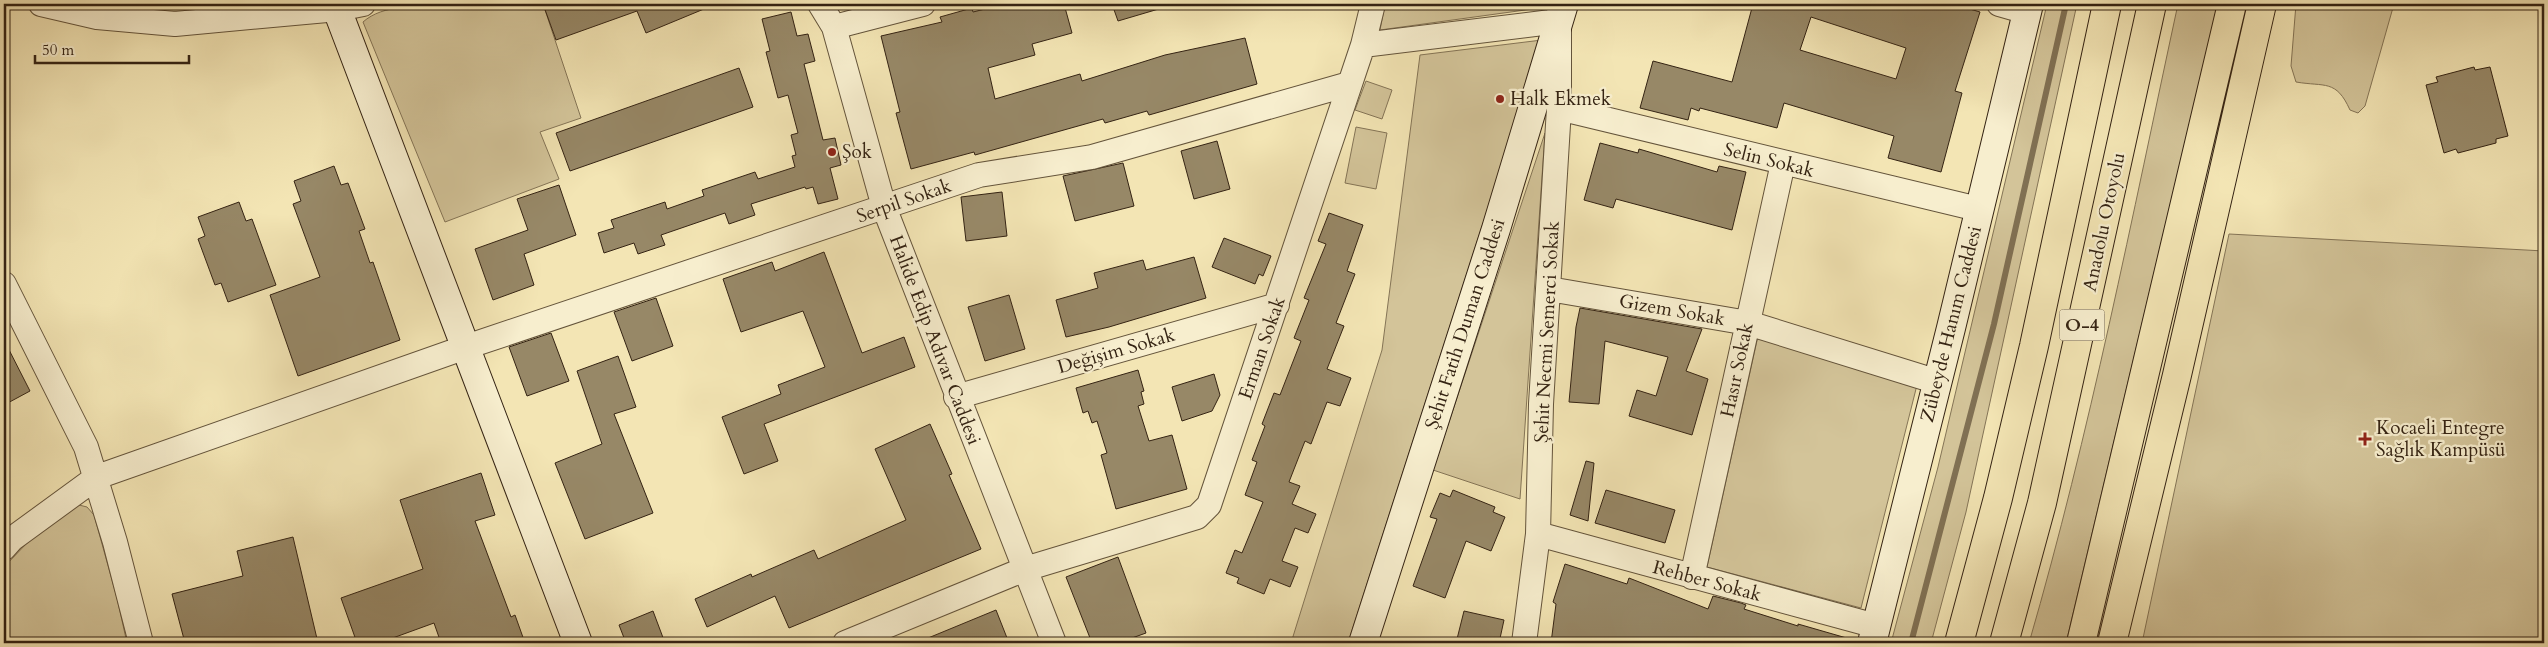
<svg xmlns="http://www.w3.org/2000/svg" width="2548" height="647" viewBox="0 0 2548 647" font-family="Cardo,serif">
  <rect width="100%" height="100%" fill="#f3e5b4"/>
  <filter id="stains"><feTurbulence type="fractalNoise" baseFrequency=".004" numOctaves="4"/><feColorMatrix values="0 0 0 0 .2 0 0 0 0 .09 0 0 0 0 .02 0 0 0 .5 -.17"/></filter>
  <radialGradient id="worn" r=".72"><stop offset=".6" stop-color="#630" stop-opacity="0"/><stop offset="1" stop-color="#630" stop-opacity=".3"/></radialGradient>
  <!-- green -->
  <path fill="#d3c499" stroke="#847456" d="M107,4H253C205,10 155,11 107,4Z
    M442,4H543L581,118L540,132L559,179L445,222L363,22C383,4 417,7 442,4Z
    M1385,4H1548L1547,7L1380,30Z
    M2047,4H2077L1966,512L1931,643H1891L1938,467Z
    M2178,4H2218L2066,643H2029C2090,433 2132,217 2178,4Z
    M2296,4H2394L2365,106L2358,113L2350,110C2336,79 2325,87 2296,82L2291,66Z
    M1542,40L1348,643H1291L1382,350L1420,55Z
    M1366,81L1392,90L1382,119L1355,110Z
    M1356,127L1387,133L1376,189L1345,183Z
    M1545,133L1520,499L1433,470Z
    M2229,234L2544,251V643H2142Z
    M1760,327L1919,377L1861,608L1707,567Z
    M79,505L87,507L94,515L117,598L127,643H4V567L28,542Z"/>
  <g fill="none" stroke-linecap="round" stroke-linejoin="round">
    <!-- stream -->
    <path stroke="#807053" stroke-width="6" d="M1911,643L1994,324L2066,4"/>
  </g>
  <!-- building -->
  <path fill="#978867" stroke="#342313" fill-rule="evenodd" d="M543,4H716L646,33L637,11L556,40Z
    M1005,4H1064L1072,33L1032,44L1035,55L988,68L995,99L1080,74L1082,81L1165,55L1245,38L1257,84L1149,115L1147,111L1105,123L1103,119L975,155L974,152L911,169L896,113L900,112L881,36L942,22L940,17L972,8L973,12Z
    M1112,4H1162V8L1118,21Z
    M1753,4H1953L1980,12L1955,91L1962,93L1941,172L1888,158L1894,136L1784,103L1777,128L1700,108L1699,111L1691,108L1688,120L1640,108L1653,61L1732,82ZM1811,17L1906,48L1896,79L1800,50Z
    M791,12L797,36L808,34L815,61L804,64L823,140L835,138L841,165L830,168L838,199L818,204L813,187L806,189L805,187L751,204L755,215L729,224L725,213L661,235L665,245L638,254L634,243L604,253L598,233L614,228L611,220L665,202L667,209L704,196L702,190L755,172L758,179L795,167L792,156L796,155L791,135L798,133L788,95L778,98L766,52L770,51L762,19Z
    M2474,67L2475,70L2490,67L2508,136L2496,139V143L2458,153L2456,149L2444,153L2426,85L2438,82L2436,77Z
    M739,68L753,107L570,171L556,133Z
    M1217,141L1230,189L1194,199L1181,151Z
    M1600,143L1638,153L1639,149L1717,172L1719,166L1746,172L1732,230L1616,199L1613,208L1584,200Z
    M1123,163L1134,206L1075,221L1063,176Z
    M334,166L341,185L348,183L365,229L359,231L370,263L373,262L400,340L298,376L270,295L320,277L293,204L301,201L294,181Z
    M559,185L576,235L524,254L534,285L493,300L475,249L528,230L517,199Z
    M1002,192L1007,236L966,241L961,197Z
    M239,202L246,221L252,219L276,285L228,302L221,283L215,285L198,239L205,236L198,217Z
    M1329,213L1363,225L1347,271L1355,274L1336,323L1344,326L1327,369L1351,378L1340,406L1327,402L1311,444L1305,441L1289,482L1300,486L1292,504L1316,514L1308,533L1295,528L1282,561L1298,567L1290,587L1270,579L1264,594L1237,583L1239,578L1226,573L1235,550L1242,553L1263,502L1245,495L1257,462L1252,460L1265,426L1262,424L1274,393L1280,395L1301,341L1294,338L1309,300L1304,298L1326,244L1318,241Z
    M1224,238L1271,256L1263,276L1259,274L1255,284L1212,267Z
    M824,252L862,353L904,337L915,367L764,424L778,461L744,474L722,417L781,394L778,385L825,367L803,311L741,332L723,279L772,262L775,271Z
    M1194,257L1206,298L1109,327L1066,337L1056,300L1098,288L1094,273L1143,260L1146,270Z
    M1009,295L1025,349L985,361L968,307Z
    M656,298L673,346L632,361L614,312Z
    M1580,308L1702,329L1686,371L1708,379L1692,435L1629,416L1637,390L1656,396L1668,357L1605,341L1599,404L1569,402L1576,327Z
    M551,333L569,381L527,396L509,347Z
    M4,340L30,391L4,405Z
    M618,356L636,407L614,414L653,513L585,539L555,463L602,444L577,371Z
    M1138,370L1144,391L1141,392L1144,404L1138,406L1149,441L1172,435L1187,489L1116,509L1101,455L1107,453L1097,421L1092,423L1088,411L1083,413L1076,388Z
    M1214,374L1220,395L1212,411L1182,421L1172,387Z
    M930,424L952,474L949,475L981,549L789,628L775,596L707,627L695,599L751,574L752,577L814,550L818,559L906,520L875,449Z
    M1586,461L1594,463L1588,521L1570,515Z
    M481,473L495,515L475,521L511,617L515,615L525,643H441L434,623L379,643H357L341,598L423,569L400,500Z
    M1453,490L1495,507L1493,512L1505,517L1491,551L1466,541L1445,598L1413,586L1437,519L1430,517L1440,493L1450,497Z
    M1606,490L1675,510L1665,543L1595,523Z
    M293,537L318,643H185L172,594L243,576L237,551Z
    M1118,557L1146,633L1118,643H1092L1066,577Z
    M1565,564L1627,584L1629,578L1708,609L1713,596L1741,603L1746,605L1744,609L1798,626V624L1850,639L1849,643H1551L1556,604L1553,602Z
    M996,610L1009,643H916Z
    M653,611L665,643H626L619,625Z
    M1464,611L1504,620L1499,643H1456Z"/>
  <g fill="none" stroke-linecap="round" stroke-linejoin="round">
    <!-- street casing -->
    <g stroke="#64543b" stroke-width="26">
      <path id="street" d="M41,4L97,17L175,24L338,9L363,4
        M820,4L834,27L884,207L1054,643
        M1999,4L2027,12
        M834,27L923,4
        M1363,45L1559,21V108L1541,404L1538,534L1524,643
        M1559,108L1978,209
        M4,284L86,447L115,542L141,643
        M1549,289L1748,323L1938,382
        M956,397L1277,305
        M1538,534L1876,626
        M4,548L12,539L97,477L466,347L979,175L1092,157L1349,84
        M1692,577L1783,163
        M845,643L1025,569L1197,517L1209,505L1363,45L1373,4"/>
    </g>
    <!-- secondary casing -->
    <g stroke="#342313" stroke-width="30">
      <path id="secondary" d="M335,4L578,643
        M1363,643L1496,229L1564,4
        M1872,643L1951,328L2029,4"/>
    </g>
    <!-- primary casing -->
    <g stroke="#342313" stroke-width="30">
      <path id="primary" d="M2081,643L2232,4
        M2112,643L2177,375L2262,4"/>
    </g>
    <!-- highway casing -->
    <g stroke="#342313" stroke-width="30">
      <path id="highway" d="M1959,643L1998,498L2034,346L2107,4
        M2004,643L2042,503L2152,4"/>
    </g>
    <!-- street -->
    <use href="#street" stroke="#f7eece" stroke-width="24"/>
    <!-- secondary -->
    <use href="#secondary" stroke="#f7eece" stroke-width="28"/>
    <!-- primary -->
    <use href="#primary" stroke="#f3e5b4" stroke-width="28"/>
    <!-- highway -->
    <use href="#highway" stroke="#f3e5b4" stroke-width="28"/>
  </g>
  <!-- markers -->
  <g fill="#8f2418" stroke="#f7eece" stroke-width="2">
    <circle cx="1500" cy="99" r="5"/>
    <circle cx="832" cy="152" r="5"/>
    <path d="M2362.5 431.5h5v5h5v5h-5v5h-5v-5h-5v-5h5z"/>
  </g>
  <g text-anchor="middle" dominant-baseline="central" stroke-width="4.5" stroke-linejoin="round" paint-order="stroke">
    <!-- shield labels -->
    <rect fill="#f7eece" stroke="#6e604b" stroke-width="1" x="2059.5" y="309.5" width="45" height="31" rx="4"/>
    <g font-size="18" font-weight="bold" fill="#342313">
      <text x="2082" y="325">O-4</text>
    </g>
    <!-- poi labels -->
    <g font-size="19" fill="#342313" stroke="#f7eece" text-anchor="start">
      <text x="1510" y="99">Halk Ekmek</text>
      <text x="842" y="152">Şok</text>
      <text x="2376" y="428">Kocaeli Entegre<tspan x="2376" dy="22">Sağlık Kampüsü</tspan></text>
    </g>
    <!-- street labels -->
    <g font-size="19" fill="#342313" stroke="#f7eece">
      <text transform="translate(1769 160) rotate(14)">Selin Sokak</text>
      <text transform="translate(904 201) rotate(-19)">Serpil Sokak</text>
      <text transform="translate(2104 222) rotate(-78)">Anadolu Otoyolu</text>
      <text transform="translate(1672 310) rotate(10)">Gizem Sokak</text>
      <text transform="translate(1465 324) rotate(-72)">Şehit Fatih Duman Caddesi</text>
      <text transform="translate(1951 324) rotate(-76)">Zübeyde Hanım Caddesi</text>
      <text transform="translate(1547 332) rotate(-87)">Şehit Necmi Semerci Sokak</text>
      <text transform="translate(935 340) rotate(69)">Halide Edip Adıvar Caddesi</text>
      <text transform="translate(1262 348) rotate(-71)">Erman Sokak</text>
      <text transform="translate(1116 351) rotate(-16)">Değişim Sokak</text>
      <text transform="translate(1737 370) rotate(-78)">Hasır Sokak</text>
      <text transform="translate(1707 581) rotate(15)">Rehber Sokak</text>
    </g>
  </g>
  <!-- margin -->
  <rect width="2548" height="647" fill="none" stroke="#f3e5b4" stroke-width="20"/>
  <rect x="5" y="5" width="2538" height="637" fill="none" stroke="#342313" stroke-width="2.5"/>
  <rect x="10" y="10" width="2528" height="627" fill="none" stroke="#342313"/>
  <!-- scale -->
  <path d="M35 55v8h154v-8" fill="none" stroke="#342313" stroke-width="2.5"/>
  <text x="42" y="55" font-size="15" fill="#342313" stroke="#f7eece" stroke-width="4" paint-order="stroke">50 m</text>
  <rect width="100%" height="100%" filter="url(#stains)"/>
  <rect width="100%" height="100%" fill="url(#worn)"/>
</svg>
